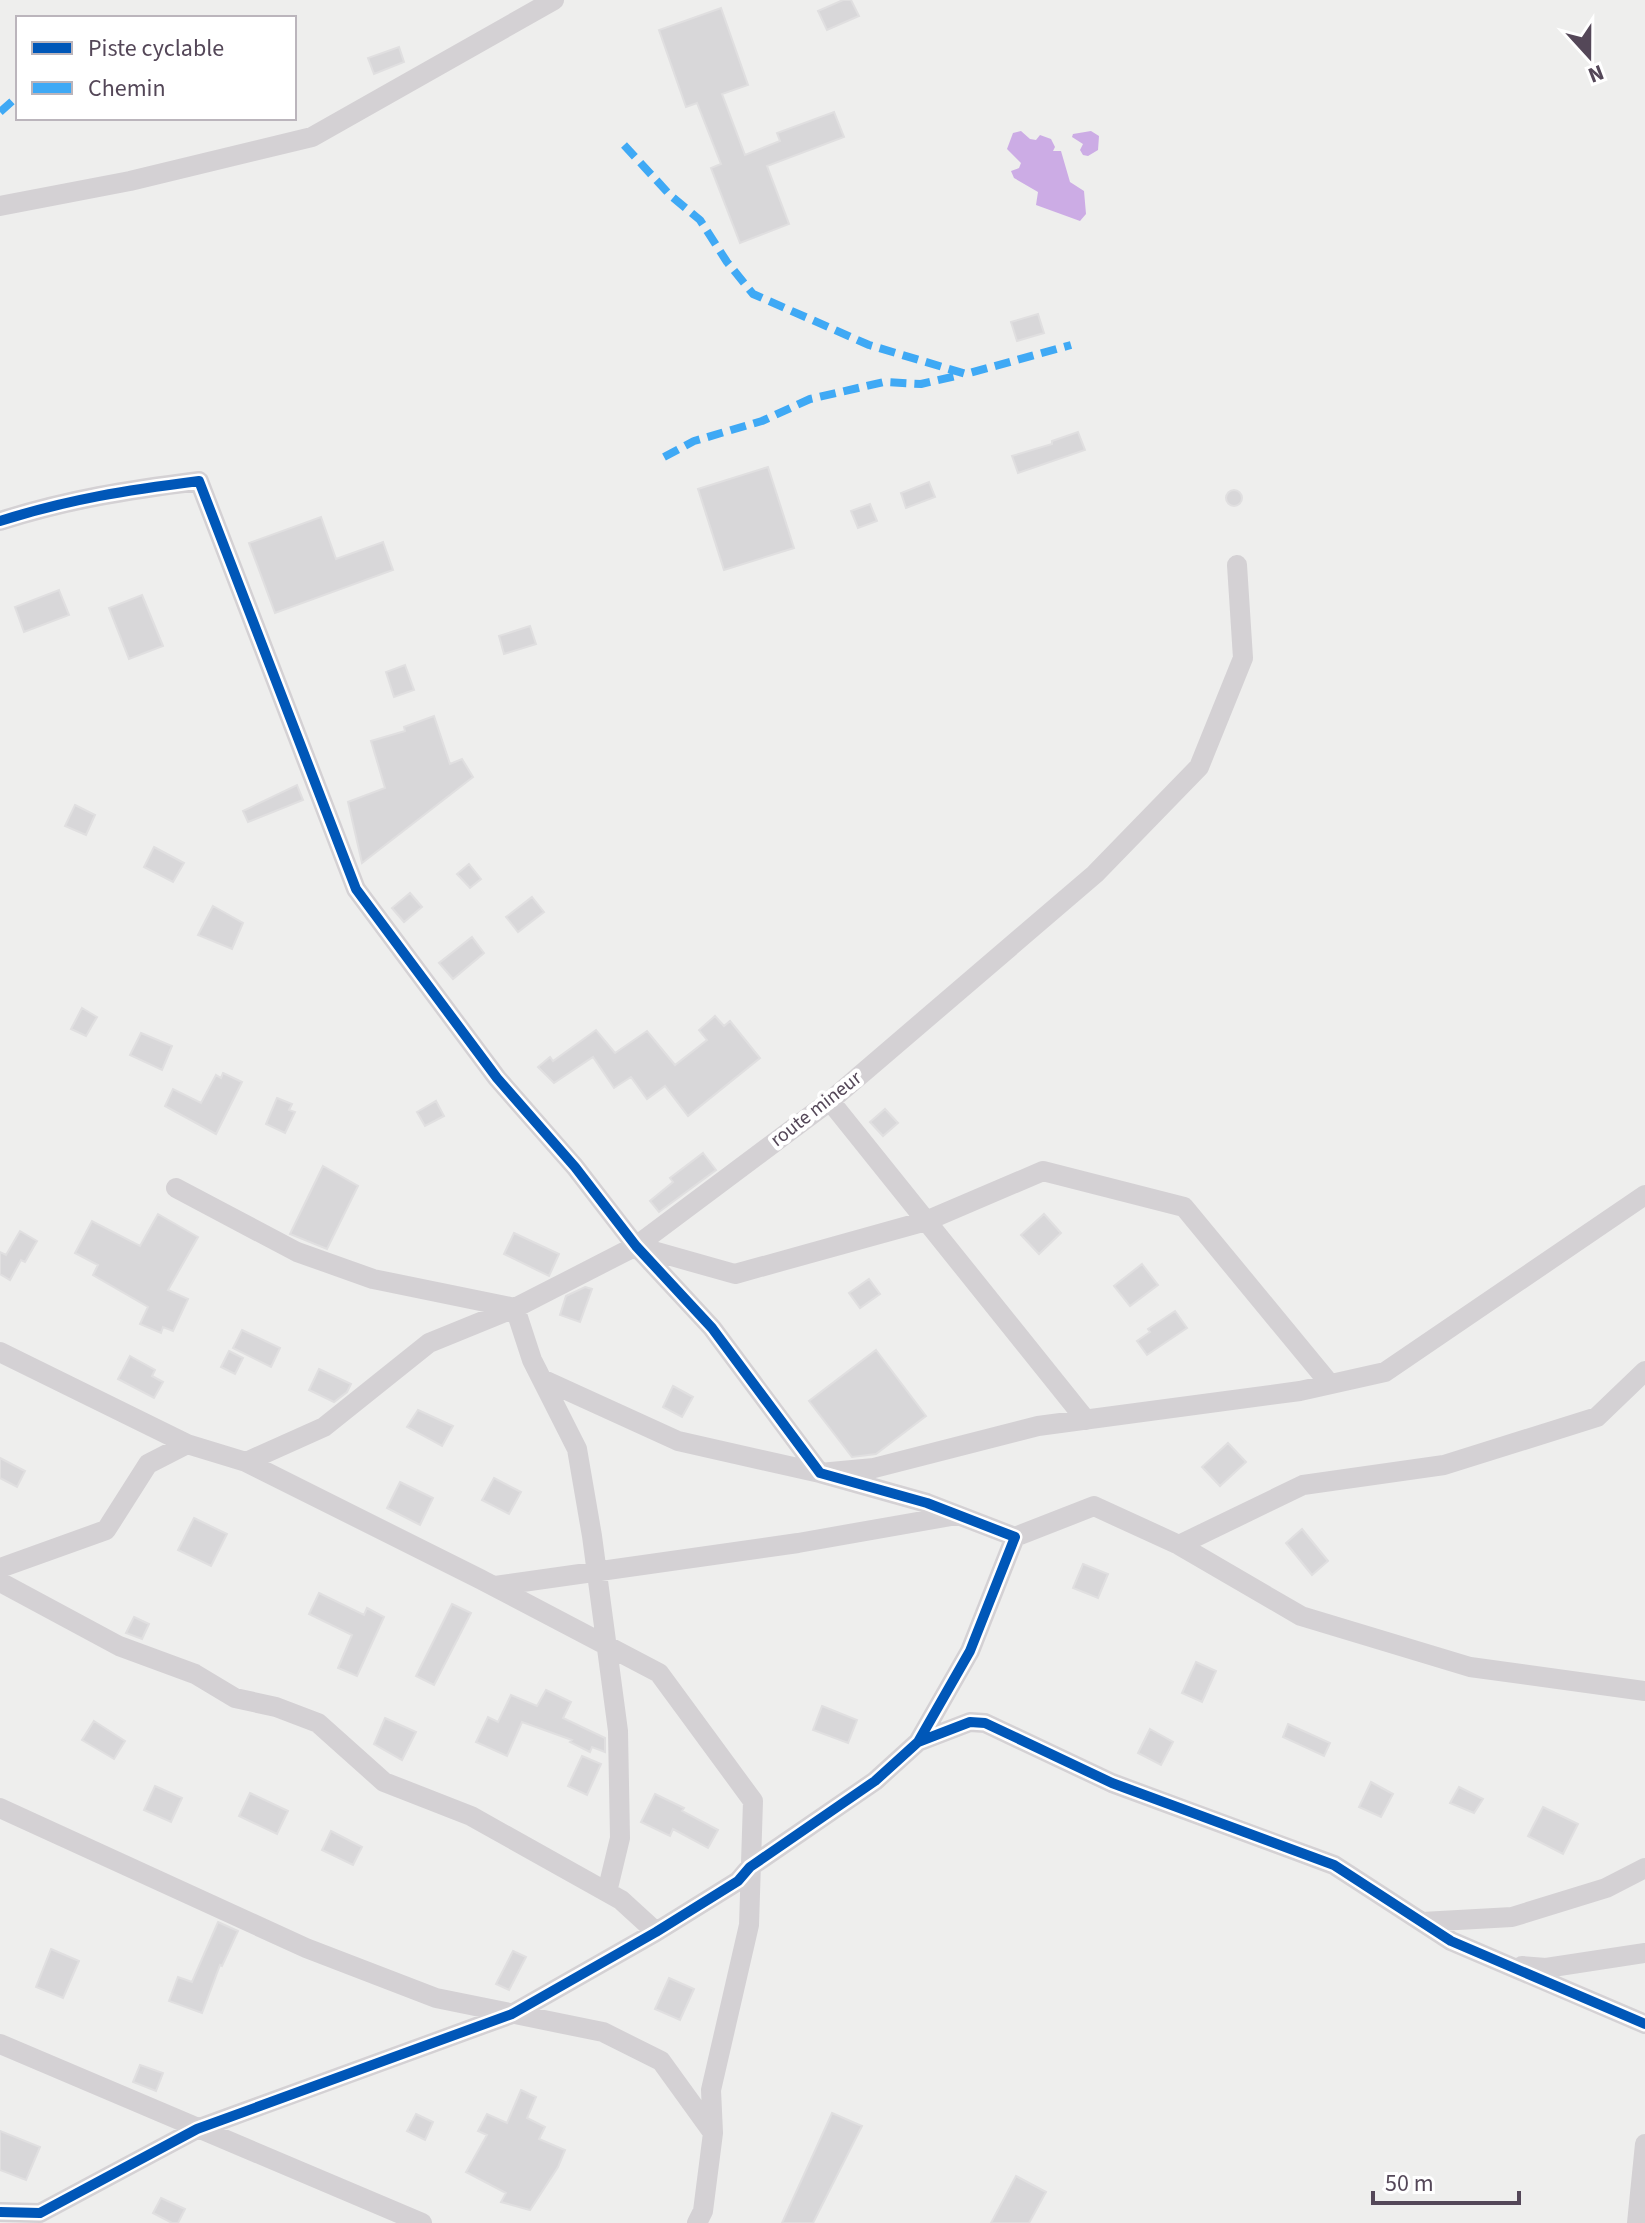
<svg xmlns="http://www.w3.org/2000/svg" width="1645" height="2223" viewBox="0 0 1645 2223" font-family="'Source Sans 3',sans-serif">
  <rect width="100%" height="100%" fill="#eeeeed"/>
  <!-- water -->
  <path fill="#ccace5" d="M1021,131L1030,139L1036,140L1040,135L1051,139L1055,147L1053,151H1061L1070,182L1084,191L1086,214L1080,221L1036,205L1038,192L1014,178L1011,171L1019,168L1021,163L1007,149L1013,133Z
    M1091,131L1099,136L1098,150L1088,156L1083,155L1080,150L1083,144L1072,137L1073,134Z"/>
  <!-- building -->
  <path fill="#d8d7d9" stroke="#e0dfe0" stroke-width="2" d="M843,0H851L859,16L827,30L818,11Z
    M721,8L748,85L722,94L745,155L780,141L777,133L834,112L844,137L767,166L789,224L740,243L711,168L721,164L697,103L686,107L659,30Z
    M399,47L404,62L374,74L368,58Z
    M1038,314L1044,333L1017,341L1011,322Z
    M1078,432L1085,450L1018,473L1012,456L1052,444V441Z
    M768,467L794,548L724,570L698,489Z
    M929,482L935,497L906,508L901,493Z
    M1226 498a8 8 0 1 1 16 0a8 8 0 1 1-16 0Z
    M870,504L877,521L858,528L851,511Z
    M321,517L336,559L383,542L393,570L275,613L249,543Z
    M59,590L69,615L24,632L15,607Z
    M142,595L163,646L129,659L109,608Z
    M530,626L536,644L504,654L499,636Z
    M405,665L414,690L394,697L386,672Z
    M434,716L450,764L462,759L473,777L362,863L348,802L385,788L371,741L405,731L404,727Z
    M297,785L303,800L248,822L243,811Z
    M75,805L95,815L86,835L65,826Z
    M154,847L184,863L173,882L144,867Z
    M469,864L481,879L470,888L457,874Z
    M410,893L422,907L404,922L392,908Z
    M532,897L544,912L518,932L506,917Z
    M213,906L243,923L232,949L198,935Z
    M472,937L484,953L453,979L439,963Z
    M82,1008L97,1017L86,1036L71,1029Z
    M715,1016L724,1026L730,1021L760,1058L688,1116L665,1086L647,1099L631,1077L614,1088L593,1057L554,1083L538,1067L550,1057L553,1061L596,1030L615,1053L647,1031L675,1065L707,1040L699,1030Z
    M141,1033L172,1046L162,1070L130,1055Z
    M223,1073L242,1082L216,1134L165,1106L173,1089L201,1103L216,1075L221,1078Z
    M277,1098L292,1104L289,1110L295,1112L285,1133L266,1124Z
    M436,1101L444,1116L425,1126L417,1112Z
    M885,1109L898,1123L883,1136L870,1122Z
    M703,1153L716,1170L659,1212L650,1201L673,1182L670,1178Z
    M323,1166L358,1186L327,1249L290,1234Z
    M158,1214L198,1237L168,1290L188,1299L173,1331L163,1327L161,1333L140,1324L148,1307L93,1275L98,1265L75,1253L92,1221L140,1246Z
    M1044,1214L1061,1233L1039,1254L1021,1235Z
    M20,1231L37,1241L25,1262L21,1260L10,1280L0,1274V1252L6,1255Z
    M514,1233L559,1254L549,1276L504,1254Z
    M1142,1264L1158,1285L1130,1306L1114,1286Z
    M869,1279L880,1294L860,1308L849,1293Z
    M585,1287L592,1289L580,1322L560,1315L566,1296Z
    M1175,1311L1187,1328L1147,1355L1137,1341L1150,1332L1148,1329Z
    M242,1330L280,1348L271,1367L233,1348Z
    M876,1350L926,1416L876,1454L852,1457L809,1401Z
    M229,1351L243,1358L235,1374L221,1367Z
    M130,1356L155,1370L152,1376L163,1382L154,1398L118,1379Z
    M319,1369L351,1384L347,1392L334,1402L309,1390Z
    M673,1386L693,1397L682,1417L663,1407Z
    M418,1410L453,1426L442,1446L407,1427Z
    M1228,1443L1246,1462L1220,1486L1202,1467Z
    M0,1458L25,1471L17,1487L0,1478Z
    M494,1478L521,1492L509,1514L482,1500Z
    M400,1482L433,1498L420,1525L387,1508Z
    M194,1518L227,1534L211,1566L178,1550Z
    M1302,1529L1328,1561L1312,1575L1286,1543Z
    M1083,1564L1108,1574L1098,1598L1073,1588Z
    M319,1593L364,1615L367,1608L384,1617L357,1676L338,1668L352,1635L309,1614Z
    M452,1604L471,1613L434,1685L416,1676Z
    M134,1617L149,1624L142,1639L126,1633Z
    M1196,1662L1216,1671L1202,1702L1182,1693Z
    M546,1690L571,1702L563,1718L605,1738V1752L592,1747L590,1752L570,1742L572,1740L522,1722L507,1756L476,1742L488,1717L498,1722L511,1695L537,1706Z
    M822,1706L857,1720L848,1743L813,1730Z
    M385,1718L416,1732L402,1760L374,1744Z
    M94,1721L125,1741L114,1759L82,1740Z
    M1288,1724L1330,1743L1324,1756L1283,1737Z
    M1150,1729L1173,1742L1161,1765L1138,1753Z
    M582,1756L601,1764L587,1795L568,1786Z
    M1371,1782L1393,1794L1381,1817L1359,1807Z
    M155,1786L182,1798L171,1822L144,1810Z
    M1459,1787L1483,1799L1474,1813L1450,1803Z
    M250,1793L288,1811L277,1834L239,1816Z
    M655,1794L684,1808L682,1811L718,1830L708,1848L673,1829L670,1836L641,1822Z
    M1543,1807L1578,1824L1563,1854L1528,1836Z
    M331,1831L362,1847L353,1865L322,1850Z
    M218,1922L238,1931L222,1966L220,1965L202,2013L169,2001L178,1977L192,1982Z
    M51,1949L79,1961L63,1998L36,1987Z
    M513,1951L526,1957L509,1990L496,1984Z
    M669,1978L694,1989L680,2020L655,2009Z
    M140,2065L163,2073L156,2091L133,2082Z
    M521,2090L536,2097L527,2118L545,2127L539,2139L565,2150L558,2167L530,2210L501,2202L506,2193L466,2172L487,2135L478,2131L487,2114L507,2123Z
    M832,2113L862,2126L813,2223H782Z
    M416,2114L433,2122L425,2140L407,2131Z
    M0,2131L40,2147L26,2180L0,2170Z
    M1016,2176L1046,2192L1029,2223H991Z
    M161,2198L185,2209L178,2223H172L153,2213Z"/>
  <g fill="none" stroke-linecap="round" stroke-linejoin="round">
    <!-- street -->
    <path stroke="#d4d1d4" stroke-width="20" d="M0,206L130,181L312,137L554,0
      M0,521C69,499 128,490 199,481L356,889L497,1078L575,1167L636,1246L712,1328L820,1473L927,1503L1015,1537L970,1651L918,1742
      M830,1101L1086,1420
      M176,1188L297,1252L373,1279L515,1308L636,1246L830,1101L1095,874L1199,767L1243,658L1237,565
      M636,1246L735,1274L926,1221L1043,1171L1184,1207L1330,1384
      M0,1352L187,1444L246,1462L324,1427L429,1343L515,1308L532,1360L577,1449L592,1536L618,1731L620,1838L607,1892
      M542,1379L678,1441L820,1473L874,1468L1038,1426L1300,1391L1385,1372L1645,1195
      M246,1462L480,1579L659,1673L753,1801L749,1925L711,2090L713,2133
      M1015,1537L1094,1506L1179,1545L1301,1616L1470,1667L1645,1691
      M1179,1545L1303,1485L1444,1465L1597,1417L1645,1371
      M0,1568L106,1530L148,1464L187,1444
      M0,1582L119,1646L195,1674L235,1698L276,1707L318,1723L384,1782L471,1816L621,1900L656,1932
      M495,1586L798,1543L957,1515
      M0,1808L306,1948L436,1998L603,2032L661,2061L713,2133L703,2211L697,2223
      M1422,1922L1512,1917L1606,1888L1645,1868
      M1522,1966L1546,1968L1645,1953
      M0,2044L422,2223
      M0,2212L40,2213L197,2129L512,2014L656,1932L738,1881L750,1867L875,1781L918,1742L970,1722L985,1723L1112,1783L1334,1865L1451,1941L1645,2024
      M1637,2223L1645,2144"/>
    <!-- quiet -->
    <path stroke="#3fa9f5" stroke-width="8" stroke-dasharray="16 8" stroke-linecap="butt" d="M0,112L18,96
      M624,145L670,195L700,220L727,262L753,294L810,319L869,345L966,374L1071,345
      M664,457L694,441L762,421L810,399L884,382L921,384L961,375"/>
    <!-- cycleway casing -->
    <g stroke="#fff" stroke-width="15">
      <path id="cycleway" d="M0,521C69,499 128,490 199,481L356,889L497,1078L575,1167L636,1246L712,1328L820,1473L927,1503L1015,1537L970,1651L918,1742
        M0,2212L40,2213L197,2129L512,2014L656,1932L738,1881L750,1867L875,1781L918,1742L970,1722L985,1723L1112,1783L1334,1865L1451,1941L1645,2024"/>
    </g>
    <!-- cycleway -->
    <use href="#cycleway" stroke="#0057b8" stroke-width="10"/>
  </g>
  <g text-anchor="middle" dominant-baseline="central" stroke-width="8" stroke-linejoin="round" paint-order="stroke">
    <!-- street labels -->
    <g font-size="20" fill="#544758" stroke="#fff">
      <text transform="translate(816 1109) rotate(-38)">route mineur</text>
    </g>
  </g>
  <!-- legend -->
  <rect x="16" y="16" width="280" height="104" fill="#ffffff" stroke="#bbb5bc" stroke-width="2"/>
  <rect x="32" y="42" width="40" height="12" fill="#0057b8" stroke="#bbb5bc" stroke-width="2"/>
  <text x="88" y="56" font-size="24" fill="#544758">Piste cyclable</text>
  <rect x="32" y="82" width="40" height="12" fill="#3fa9f5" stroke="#bbb5bc" stroke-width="2"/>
  <text x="88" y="96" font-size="24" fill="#544758">Chemin</text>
  <!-- north arrow -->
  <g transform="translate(1589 56) rotate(159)" stroke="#ffffff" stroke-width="6" paint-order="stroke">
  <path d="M0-6L14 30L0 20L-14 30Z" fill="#544758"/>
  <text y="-12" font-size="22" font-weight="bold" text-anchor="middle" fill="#544758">N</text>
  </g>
  <!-- scale -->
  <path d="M1373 2191v12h146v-12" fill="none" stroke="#544758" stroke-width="4"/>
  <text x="1385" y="2191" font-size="24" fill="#544758" stroke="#ffffff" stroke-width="6" paint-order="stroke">50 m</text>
</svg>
